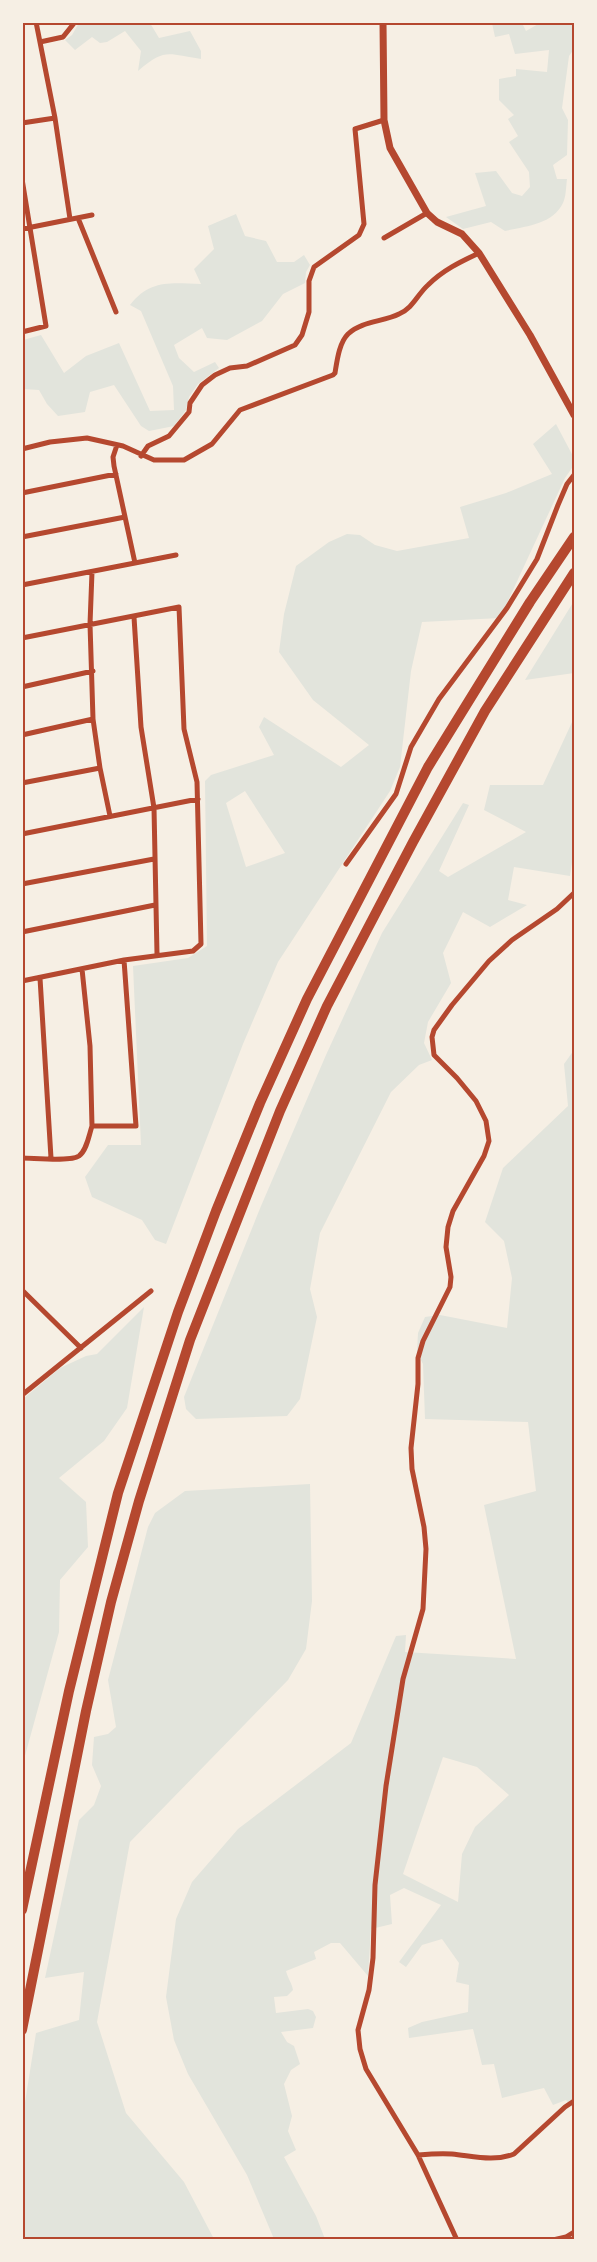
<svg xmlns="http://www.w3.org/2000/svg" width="597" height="2262" viewBox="0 0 597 2262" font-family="'Varela Round',sans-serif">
  <rect width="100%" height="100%" fill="#f6efe4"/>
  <!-- green -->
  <path fill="#e2e4dc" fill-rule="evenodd" d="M79,23H150L159,38L190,31L201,51V59C167,54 165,48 138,71L141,51L125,31L107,42L100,43L92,37L75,50L65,40L72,35Z
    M492,23H522L526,31L540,23H574V49L569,56L562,108L568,120L567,155L553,165L557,179H567C566,187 566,197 563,203C552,225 526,226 505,231L491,222L463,229L446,217L486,206L475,173L496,171L512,193L522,196L530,187L529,172L509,142L518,136L508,119L514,115L499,100V79L516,76V69L547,72L549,50L515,54L509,34L495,37Z
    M236,214L245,236L266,241L277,262H294L304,255L310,265L306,272L305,283L283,294L262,321L227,340L207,338L202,328L174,345L179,358L194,372L215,362L219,368L198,384L189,397L186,410L174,426L149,431L141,426L114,385L90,392L85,412L58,416L47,404L39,390L23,389V340L41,335L64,373L86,356L119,343L150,411L174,410L173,386L141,311L130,305C150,279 171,283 201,284L194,269L214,249L208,226Z
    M556,424L574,458V465L565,478L500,618L422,622L411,671L400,767L390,791L278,962L243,1044L166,1244L155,1240L142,1220L92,1197L85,1177L108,1145H141L133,966L188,958L207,946L205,781L211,775L274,755L259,727L264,717L341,767L369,745L313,700L279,652L284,614L296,566L329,542L347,534L360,535L375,545L397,551L469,538L460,507L506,493L552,474L533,444ZM245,791L285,853L246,867L226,803Z
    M574,601V673L525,680Z
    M574,708V848L570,876L514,867L508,900L527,905L490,927L463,912L443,953L451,983L428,1022L424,1043L432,1060L419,1065L391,1092L320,1233L310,1289L317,1317L300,1399L287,1416L196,1419L186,1409L184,1397L261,1206L326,1055L382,933L463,803L469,805L439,871L448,877L526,832L484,810L490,785H543L573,720Z
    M574,1050V2105L572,2107L566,2100L553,2105L544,2088L502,2098L494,2064L482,2065L473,2029L409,2038L408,2028L422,2022L468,2012L469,1985L456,1982L459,1963L442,1939L422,1945L406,1967L399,1962L441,1905L404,1888L390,1895L392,1924L371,1929L368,1976L340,1943H331L314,1952L316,1959L286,1971C288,1979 292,1983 293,1990L287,1996L274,1997L276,2013L308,2009L313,2011L316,2017L313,2028L281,2032L287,2042L294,2046L300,2064L291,2070L284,2084L292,2116L288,2131L296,2150L284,2157L316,2216L325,2239H274L247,2175L188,2074L174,2040L166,1997L176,1919L192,1882L238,1829L351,1743L396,1636L406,1635L405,1652L516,1659L484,1505L536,1491L528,1422L425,1419L423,1364L417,1352L418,1333L425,1317L440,1315L507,1328L512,1278L504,1241L485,1222L503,1168L568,1106L564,1064ZM443,1757L477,1767L509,1795L475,1827L462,1854L458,1902L403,1874Z
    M144,1307L127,1408L104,1441L59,1478L86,1502L88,1547L60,1580L59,1632L23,1763V1399L60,1368L86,1356L97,1354Z
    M310,1484L312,1601L306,1649L288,1680L130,1842L97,2022L126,2113L184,2182L214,2239H23V2115L36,2033L79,2020L84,1972L45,1978L79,1820L94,1805L101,1786L92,1765L94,1737L108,1734L116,1727L108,1680L148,1527L155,1513L185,1491Z"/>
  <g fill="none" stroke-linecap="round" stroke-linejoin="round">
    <!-- minor -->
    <path stroke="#b5482f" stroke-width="5" d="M36,22L55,118L70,219
      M40,42L63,37L75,22
      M22,123L55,118
      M22,179L46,326L22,332
      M78,218L116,312
      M22,229L92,215
      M384,238L427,213
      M117,445L113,457L114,466L135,563
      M22,449L50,442L87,438L123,446L154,460H184L212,444L240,410L333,375L335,373C337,361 339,343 348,334C362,321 383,322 399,314C413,308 417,295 428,285C443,270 460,262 479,253
      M141,456L148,446L169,436L189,412L190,403L202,385L215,375L230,368L247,366L295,345L302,335L309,312V281L314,267L359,235L364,224L355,129L384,120
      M22,493L116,474
      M22,537L125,517
      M92,572L90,624L93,719L100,768L110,816
      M22,585L176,555
      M134,617L141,727L154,808L157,954
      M22,638L179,607L184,729L197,782L201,944L193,951L124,960L22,981
      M22,687L93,671
      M22,735L93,719
      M22,783L100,768
      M22,834L198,799
      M346,864L396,794L411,747L439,699L507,608L537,559L558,505L567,484L574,475
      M22,884L154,859
      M22,932L155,905
      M82,969L90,1046L92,1126
      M40,978L51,1158
      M22,1158C34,1158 70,1162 79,1156C87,1150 89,1135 92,1126H136L124,960
      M22,1290L81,1348
      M22,1395L151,1291
      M418,2155C429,2154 441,2153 452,2154C473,2156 494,2162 514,2154L565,2107L574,2101
      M457,2240L418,2155L366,2069L360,2049L358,2030L369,1990L373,1958L375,1885L386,1786L403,1679L423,1609L426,1549L424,1527L412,1469L411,1448L418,1384V1358L423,1341L450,1287L451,1277L446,1247L448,1227L453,1211L484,1156L489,1141L486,1121L476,1101L457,1078L434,1055L432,1037L434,1030L452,1005L489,961L512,940L557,909L574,893
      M553,2240L566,2237L574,2232"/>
    <!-- tertiary -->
    <path stroke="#b5482f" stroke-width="7" d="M383,22L384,120L390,148L427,213L437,222L462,234L479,253L530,335L574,415"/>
    <!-- motorway -->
    <path stroke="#b5482f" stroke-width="10" d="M22,1910L69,1691L118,1493L178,1312L216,1211L260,1103L307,999L428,767L530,602L574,537
      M22,2030L86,1711L111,1602L139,1501L190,1340L280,1111L327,1006L413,842L485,711L574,573"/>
  </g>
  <!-- border -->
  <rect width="597" height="2262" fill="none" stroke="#f6efe4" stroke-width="48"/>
  <rect x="24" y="24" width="549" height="2214" fill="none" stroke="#b5482f" stroke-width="2"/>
</svg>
